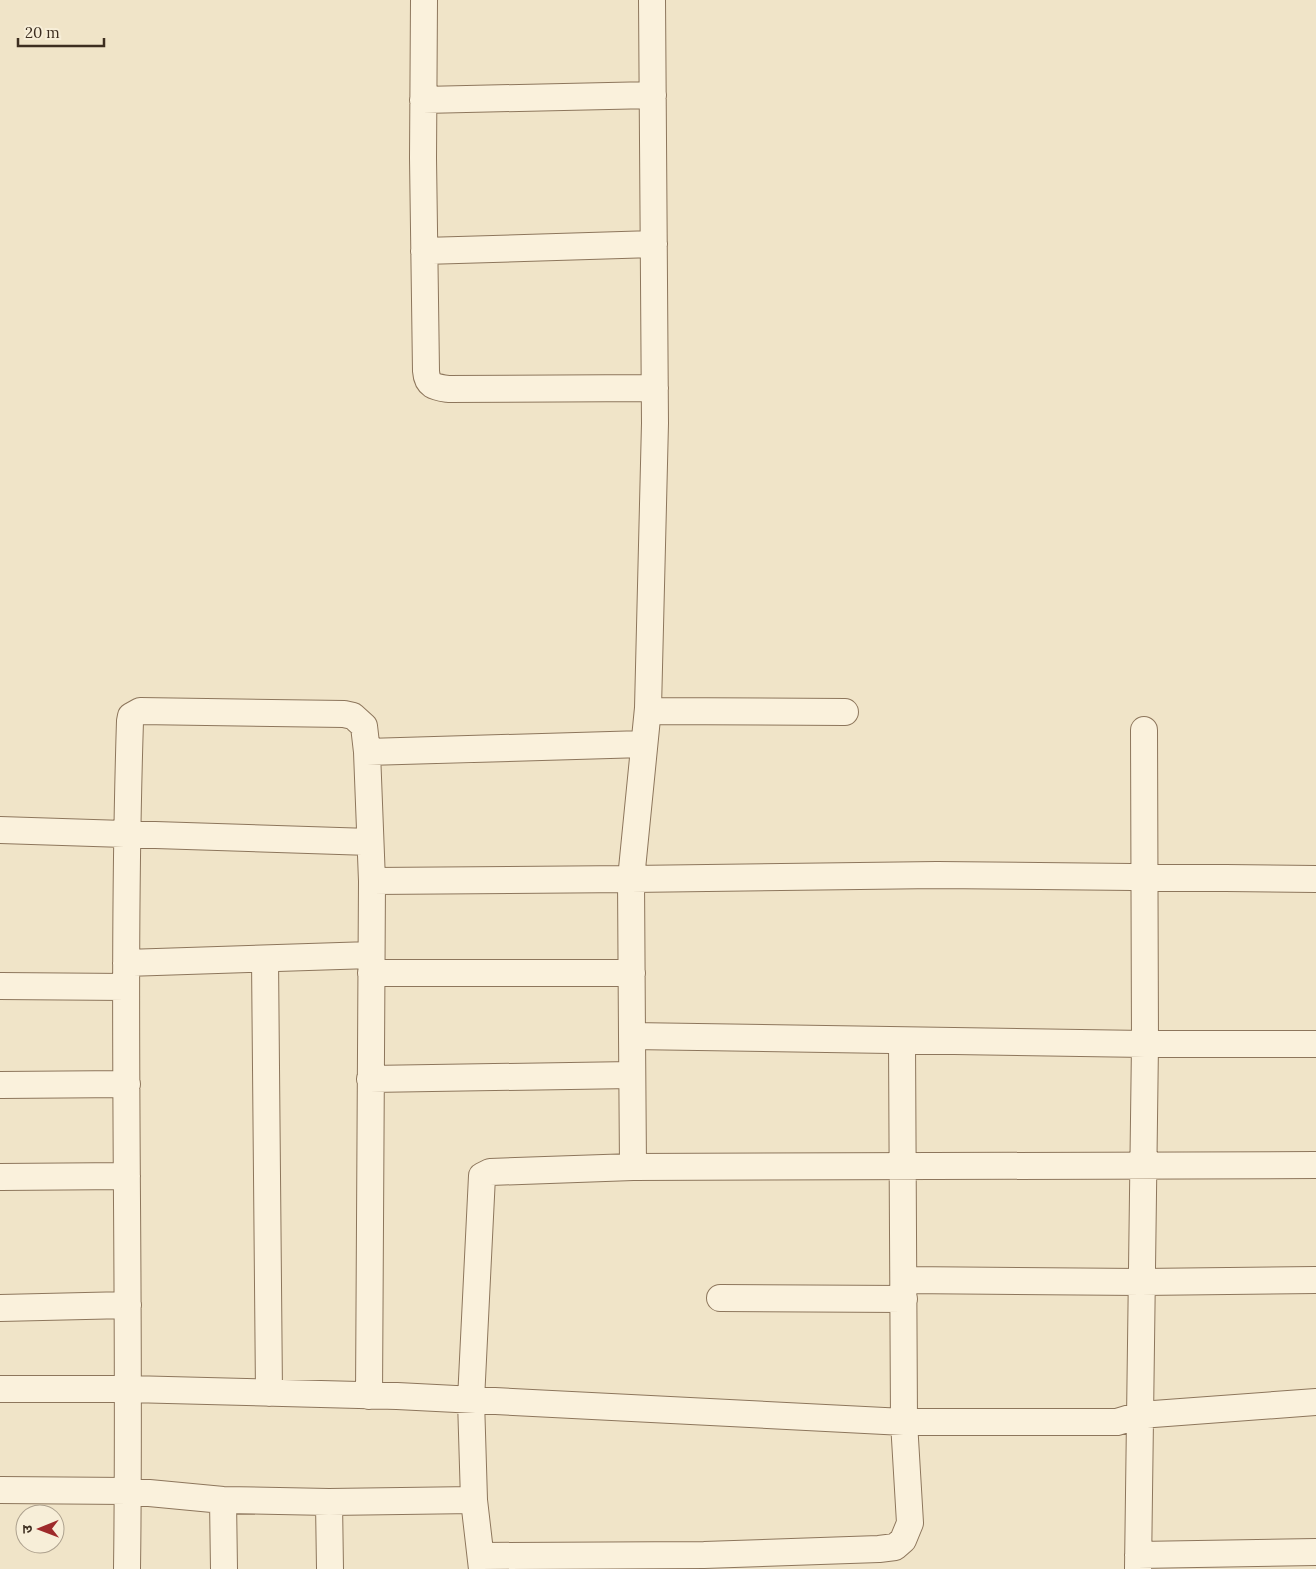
<svg xmlns="http://www.w3.org/2000/svg" width="1316" height="1569" viewBox="0 0 1316 1569" font-family="Lora,'Noto Sans Devanagari',serif">
  <rect width="100%" height="100%" fill="#f0e4c8"/>
  <g fill="none" stroke-linecap="round" stroke-linejoin="round">
    <!-- minor casing -->
    <g stroke="#8d765c" stroke-width="28">
      <path id="minor" d="M424,0L423,158L426,371C427,386 435,387 448,389L655,388
        M652,0L655,423L648,708L631,879L937,875L1316,879
        M423,100L653,95
        M424,251L654,244
        M648,711L845,712
        M367,752L644,744
        M0,830L370,842
        M372,881L631,879L632,1036
        M265,959L269,1393
        M126,963L371,955
        M371,973H632
        M0,986L126,987
        M1316,1044H1145L632,1036L633,1167L1316,1165
        M370,1079L632,1075
        M0,1085L127,1084
        M0,1177L127,1176
        M904,1280L1141,1282L1316,1280
        M720,1298L904,1299
        M0,1308L128,1305
        M0,1389H129L397,1396L904,1422H1117L1140,1415L1316,1402
        M0,1490L128,1491L223,1500L329,1502L474,1500L482,1569
        M223,1500L224,1569
        M474,1500L471,1400L482,1176L490,1172L633,1167
        M329,1502L330,1569
        M1138,1555L1316,1552
        M481,1556L704,1555L879,1549L895,1547L903,1540L910,1523L904,1422L902,1041
        M127,1569C131,1286 121,1004 130,721L131,716L140,711L344,714L353,716L364,726L367,752L372,881L369,1396
        M1138,1569L1145,1044L1144,730"/>
    </g>
    <!-- minor -->
    <use href="#minor" stroke="#faf1dc" stroke-width="26"/>
  </g>
  <!-- north arrow -->
  <g transform="translate(40 1529) rotate(269)"><circle r="24" fill="#f7eed8" stroke="#ada18e"/>
  <path d="M0-4L9 19L0 12L-9 19Z" fill="#9e2a2b"/>
  <text y="-8" font-size="14" font-weight="bold" text-anchor="middle" fill="#3d2e20">उ</text>
  </g>
  <!-- scale -->
  <path d="M18 38v8h86v-8" fill="none" stroke="#3d2e20" stroke-width="2.5"/>
  <text x="25" y="38" font-size="15" fill="#3d2e20" stroke="#f7eed8" stroke-width="4" paint-order="stroke">20 m</text>
</svg>
